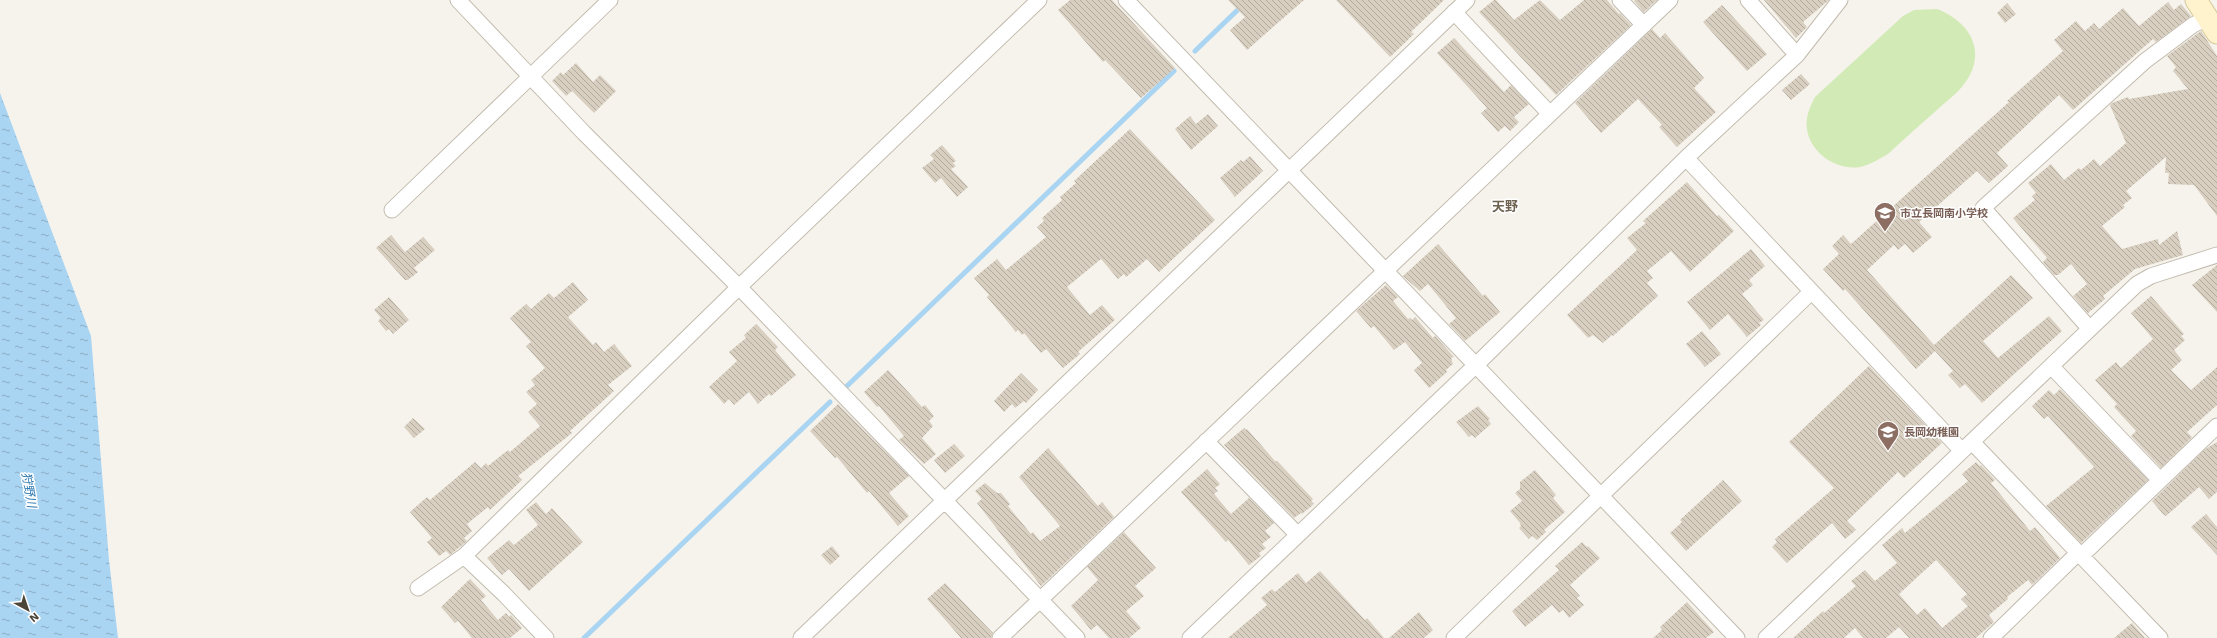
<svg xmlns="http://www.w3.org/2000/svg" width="2217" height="638" viewBox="0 0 2217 638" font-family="'Work Sans','Noto Sans JP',sans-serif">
  <defs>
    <pattern id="water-ripples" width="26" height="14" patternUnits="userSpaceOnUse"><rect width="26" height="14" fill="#a9d4f2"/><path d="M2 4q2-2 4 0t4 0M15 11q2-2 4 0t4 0" fill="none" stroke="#8caec5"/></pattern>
    <pattern id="building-back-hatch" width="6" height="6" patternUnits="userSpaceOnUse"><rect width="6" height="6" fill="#d8cfc1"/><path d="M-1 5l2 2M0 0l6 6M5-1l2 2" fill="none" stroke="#b1aa9e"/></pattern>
  </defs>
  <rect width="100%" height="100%" fill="#f6f3ec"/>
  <!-- green -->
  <path fill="#d2eab5" d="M1937,9C1973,23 1989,56 1961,88C1954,96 1945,102 1938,109C1921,124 1904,139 1888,154C1879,159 1870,165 1860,167C1837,171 1810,153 1807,129C1805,117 1810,107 1815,97L1903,16L1914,10Z"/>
  <!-- water -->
  <path fill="url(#water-ripples)" d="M0,93L91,336L109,560L118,638H0Z"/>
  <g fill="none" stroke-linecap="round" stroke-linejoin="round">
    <!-- stream -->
    <path stroke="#a9d4f2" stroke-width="5" d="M1195,51L1248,0
      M847,386L1174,71
      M584,638L830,402"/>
  </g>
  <!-- building -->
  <path fill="url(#building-back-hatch)" fill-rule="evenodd" d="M1070,0H1112L1175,68L1141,98L1105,60L1103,62L1058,10Z
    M1228,0H1304L1247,50L1230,30L1245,17Z
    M1336,0H1444L1411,32L1414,34L1390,57Z
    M1494,0H1496L1514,20L1540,0L1560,20L1584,0H1607L1619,14L1620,13L1631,25L1556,95L1479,12Z
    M1635,0H1657L1644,12L1634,1Z
    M1764,0H1829L1803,22L1807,27L1796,38Z
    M2168,2L2174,10L2181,4L2191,16L2156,42L2153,39L2073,110L2059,95L1997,153L2008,166L1989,183L1977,171L1919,222L1932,237L1913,253L1905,244L1898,250L1894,245L1867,270L1934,345L2011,275L2033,298L1983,341L1998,358L2049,316L2062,331L1982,403L1965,384L1960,388L1948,375L1953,371L1935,351L1916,369L1845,289L1843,291L1823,269L1839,254L1832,246L1843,235L1851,244L2009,102L2007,101L2063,51L2054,40L2076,21L2085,31L2094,23L2099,29L2123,8L2139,26Z
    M2007,3L2016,14L2005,23L1997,13Z
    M1722,5L1767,54L1747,71L1703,22Z
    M1652,29L1660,38L1665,33L1704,78L1694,88L1716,112L1677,147L1659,127L1662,125L1638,99L1601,133L1575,103Z
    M2201,31L2217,56V216L2194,185L2168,184L2169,173H2165L2166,157L2126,191L2132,198L2123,205L2125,207L2102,226L2122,249L2158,239L2159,245L2177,231L2183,255L2135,269L2103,296L2105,299L2088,313L2073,296L2087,284L2071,264L2058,275H2054L2043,262L2047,258L2013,218L2035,200L2032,196L2036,193L2028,183L2051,164L2064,180L2079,168L2081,170L2094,159L2100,166L2126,143L2110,105L2112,103L2128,97L2129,99L2188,89L2173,71L2176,67L2167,56Z
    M1454,38L1504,92L1511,85L1529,104L1514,117L1519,122L1510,131L1505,126L1498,132L1481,113L1487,108L1437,53Z
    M576,63L593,82L600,75L616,91L594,113L572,91L566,96L552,81L561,72L563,75Z
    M1801,74L1810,84L1791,100L1782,90Z
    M1208,114L1218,126L1191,150L1175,129L1190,116L1196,124Z
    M1130,129L1215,220L1159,272L1147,259L1126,277L1124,274L1118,279L1101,259L1067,287L1090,315L1102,305L1115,320L1087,344L1078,352L1080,354L1063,368L1046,349L1041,353L1024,333L1022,335L1018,330L1016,332L987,297L989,295L974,278L997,259L1006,270L1046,237L1037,227L1044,221L1042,218L1062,200L1060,197L1076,183L1074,181Z
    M942,145L956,161L953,163L956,166L951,169L968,187L957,197L941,178L935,183L922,168L934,159L930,155Z
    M1250,156L1263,171L1235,197L1220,178L1241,160L1243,162Z
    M1687,182L1717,216L1719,215L1734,231L1690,272L1671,251L1647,271L1653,278L1647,283L1658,296L1613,336L1612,335L1603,343L1593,335L1588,338L1567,315L1637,250L1627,238L1646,223L1643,221Z
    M391,235L405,252L423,237L435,250L414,268L418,272L408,280H405L376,248Z
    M1438,244L1483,296L1485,294L1500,312L1465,341L1449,324L1456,318L1428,284L1420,291L1403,276Z
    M1751,249L1765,266L1749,280L1753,285L1742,294L1764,320L1759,323L1761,325L1747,337L1728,314L1710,330L1687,302Z
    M2217,265V312L2192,285Z
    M573,282L588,300L568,317L593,345L596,342L604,352L614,344L632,366L608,385L614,391L570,431L572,433L518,476L522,480L490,510L488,507L467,524L472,531L464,538L467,541L450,555L446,551L439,556L427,542L432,538L410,512L427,497L430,500L475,462L481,468L486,463L488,466L508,450L510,452L540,426L528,412L537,404L526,392L535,385L531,380L545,368L526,346L531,342L510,318L526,304L531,309L549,293L554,298Z
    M1386,285L1398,297L1393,301L1408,319L1410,318L1412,320L1415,317L1433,338L1435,336L1454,357L1451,358L1453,364L1446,370L1447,372L1429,388L1414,370L1422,363L1405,342L1394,350L1374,326L1371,328L1356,311Z
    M2151,296L2184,334L2181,336L2185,340L2174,350L2182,360L2171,370L2191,390L2217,367V405L2187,432L2192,437L2161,468L2131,436L2136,431L2114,407L2117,404L2095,380L2116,362L2121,368L2153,339L2131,313Z
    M389,297L409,320L393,334L389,329L386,331L378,321L381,318L374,310Z
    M756,324L778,347L775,350L796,375L771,396L769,394L758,404L749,392L734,405L729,399L724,404L709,387L737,361L729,352L746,338L744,335Z
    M1702,331L1721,354L1705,367L1686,344Z
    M1869,366L1942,443L1904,478L1898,472L1847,521L1856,530L1845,539L1832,523L1787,563L1772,547L1777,542L1775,539L1834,488L1789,442Z
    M888,370L922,407L925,405L934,416L929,421L933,426L922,438L936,454L924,464L899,440L904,436L879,406L877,407L864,392Z
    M1021,373L1038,390L1026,403L1024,401L1015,408L1012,404L1004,412L994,401Z
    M2060,389L2148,480L2081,543L2046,506L2094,467L2048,416L2044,419L2032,406L2049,390L2054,395Z
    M838,404L909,476L889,493L909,516L898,526L869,491L867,493L837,457L835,458L810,431Z
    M1478,406L1490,419L1488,420L1491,424L1475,438L1472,435L1469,437L1456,422Z
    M413,418L425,429L414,438L404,427Z
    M1244,428L1246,430L1247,429L1275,461H1277L1313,499L1311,501L1314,504L1302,514L1301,513L1294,518L1224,445Z
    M2217,442V492L2209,499L2199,487L2166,516L2163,514L2152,501L2204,450Z
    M954,444L965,456L945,473L934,460Z
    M1048,448L1098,506L1102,502L1114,517L1041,586L977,503L982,499L975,491L985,483L997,493H1001L1010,504L1008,506L1031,534L1033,532L1040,541L1060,526L1019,477Z
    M1976,462L1980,466L1981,465L1995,480L1991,483L2030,531L2035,527L2060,558L2032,585L2028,580L2007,597L2008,599L1989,615L1994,622L1976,638H1909L1899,627L1886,638H1863L1855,628L1844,638H1793L1823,611L1824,613L1856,586L1851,581L1865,570L1875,581L1897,563L1882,545L1902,528L1905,533L1968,481L1962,474ZM1936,560L1967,594L1961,599L1968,606L1942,628L1925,608L1917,615L1899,594Z
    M1207,469L1220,484L1215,488L1218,491L1214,494L1231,514L1249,498L1274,523L1265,531L1271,537L1262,544L1266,548L1259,553L1261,556L1249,565L1228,540L1226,542L1181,492Z
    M1535,470L1556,495L1553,498L1565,512L1544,530L1546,532L1537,540L1532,536L1529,539L1519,528L1521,526L1520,523L1510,511L1522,501L1515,493L1520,489V482Z
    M1723,480L1742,501L1686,551L1670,533L1682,522L1680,520Z
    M536,502L546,514L552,508L583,542L529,591L509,569L502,575L487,558L509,540L514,545L538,525L526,510Z
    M2206,514L2217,527V555L2191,527Z
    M1124,532L1156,568L1135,586L1144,596L1126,611L1141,628L1129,638H1109L1097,625L1091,630L1071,606L1098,580L1087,567Z
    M1582,542L1587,547L1588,546L1600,558L1570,585L1580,596L1577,598L1584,605L1569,618L1563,610L1559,613L1552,605L1525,627L1512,611L1559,570L1555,566Z
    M832,546L840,556L830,565L821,555Z
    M1320,571L1365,620L1367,618L1384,638H1228L1267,605L1261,598L1272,589L1275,592L1298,573L1306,583Z
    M470,579L486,596L481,600L498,620L506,613L509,617L511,615L522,628L510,638H472L458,621L455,623L441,607Z
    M945,583L993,633L991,638H961L927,599Z
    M1687,602L1714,632L1706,638H1653L1662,630L1660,627Z
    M1419,612L1433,630L1424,638H1389Z
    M2132,623L2145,638H2114Z"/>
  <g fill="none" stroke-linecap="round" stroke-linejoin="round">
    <!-- minor casing -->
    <g stroke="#c2bbae" stroke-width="17">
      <path id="minor" d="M458,0L584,133L739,287L1077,638
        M1126,0L1737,638
        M1620,0L1644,25
        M1748,0L1797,55
        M1550,114L1670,0
        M1686,158L1962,451
        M392,210L610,0
        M2090,329L1983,208L2145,61L2193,25L2207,18
        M2051,366L2160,480
        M1206,441L1298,535
        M1972,442L2160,638
        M464,556L504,594L546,638
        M2081,556L2217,426
        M418,588L464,556L739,287L1039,0
        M801,638L1467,0
        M1000,638L1550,114L1454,12
        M1190,638L1476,365L1686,158L1797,55L1840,0
        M1454,638L1811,292
        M1766,638L2137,284L2151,276L2217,255
        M1991,638L2078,553"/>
    </g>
    <!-- secondary casing -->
    <g stroke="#d6c79b" stroke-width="23">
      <path id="secondary" d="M2196,0L2217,33"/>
    </g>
    <!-- minor -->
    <use href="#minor" stroke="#fff" stroke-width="15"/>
    <!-- secondary -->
    <use href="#secondary" stroke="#fff3cd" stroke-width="21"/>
  </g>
  <!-- icons -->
  <defs>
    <g id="school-pin" transform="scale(1.15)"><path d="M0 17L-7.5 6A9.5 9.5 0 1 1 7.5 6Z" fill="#8d6e63" stroke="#fff"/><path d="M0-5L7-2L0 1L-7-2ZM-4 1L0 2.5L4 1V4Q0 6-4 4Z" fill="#fff"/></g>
  </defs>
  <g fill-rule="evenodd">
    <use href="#school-pin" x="1885" y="213"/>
    <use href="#school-pin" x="1888" y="432"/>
  </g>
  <g text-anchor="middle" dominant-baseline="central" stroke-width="3" stroke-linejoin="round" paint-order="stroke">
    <!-- education labels -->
    <g font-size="11" font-weight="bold" fill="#785e54" stroke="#fff" text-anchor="start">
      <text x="1900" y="213">市立長岡南小学校</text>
      <text x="1904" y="432">長岡幼稚園</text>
    </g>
    <!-- water labels -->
    <g font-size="12" font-style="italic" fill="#2e7ab2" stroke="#fff">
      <text transform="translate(29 490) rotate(80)">狩野川</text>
    </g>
    <!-- quarter labels -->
    <g font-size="13" font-weight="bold" fill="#6e6250" stroke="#fff">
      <text x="1505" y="206">天野</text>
    </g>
  </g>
  <!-- north arrow -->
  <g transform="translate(28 610) rotate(140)" stroke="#ffffff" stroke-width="3" paint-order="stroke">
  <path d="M0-3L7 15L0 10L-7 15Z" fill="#4b4439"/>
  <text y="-6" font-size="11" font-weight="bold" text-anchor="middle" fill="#4b4439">N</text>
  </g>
</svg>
